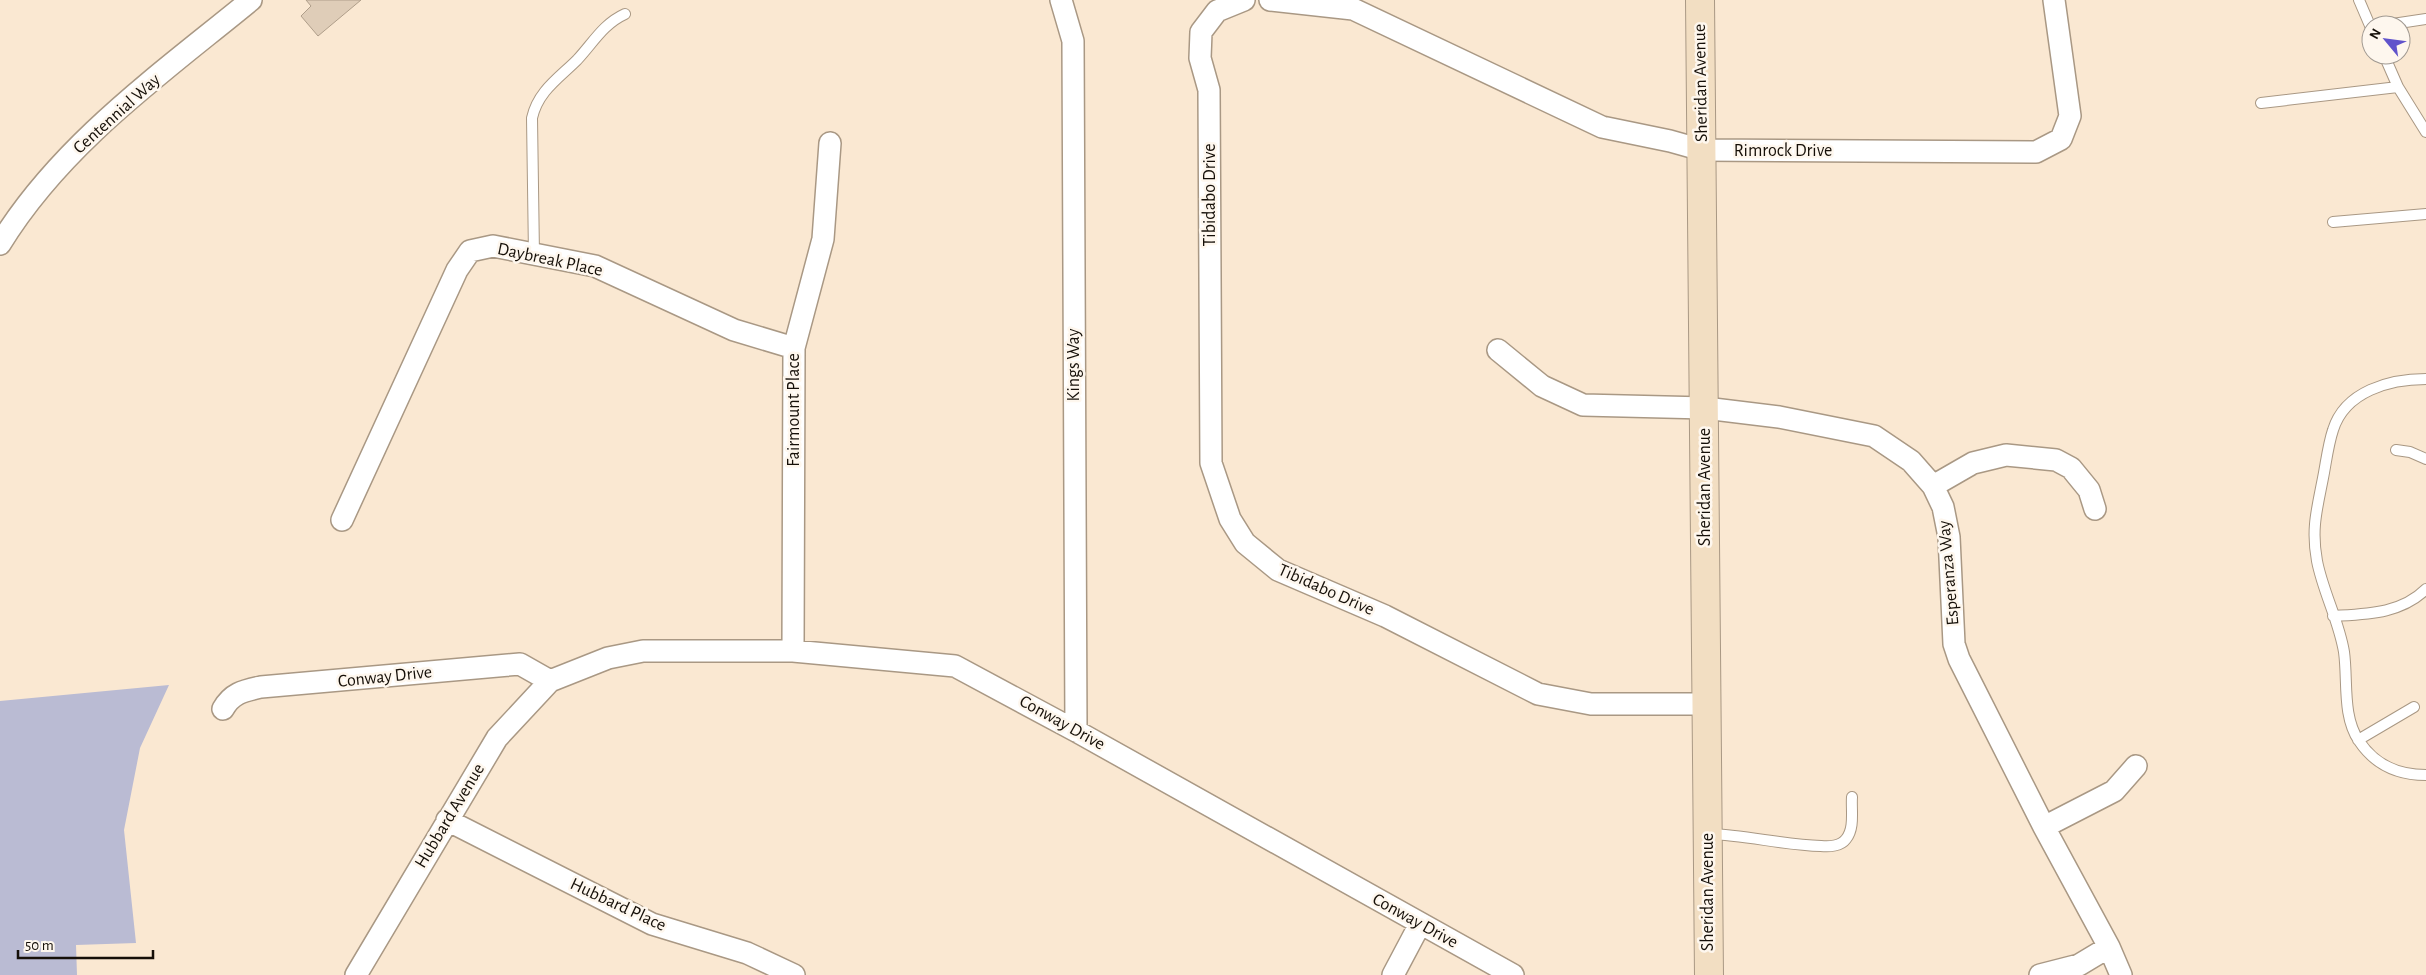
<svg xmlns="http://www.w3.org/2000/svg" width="2426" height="975" viewBox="0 0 2426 975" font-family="'Alegreya Sans',sans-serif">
  <rect width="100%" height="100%" fill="#fae8d2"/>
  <!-- green -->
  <path fill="#babbd3" d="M169,685L140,748L124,830L136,943L76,945L77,975H0V701Z"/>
  <!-- building -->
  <path fill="#dfcdb8" stroke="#af9e8a" d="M306,0H361L318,36L301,16L311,6Z"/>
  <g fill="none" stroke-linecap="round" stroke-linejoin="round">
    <!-- lane casing -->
    <g stroke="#a99884" stroke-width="12">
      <path id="lane" d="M2359,0L2371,28
        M2386,25L2426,19
        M2384,55L2398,87L2426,132
        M2261,103L2398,87
        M2333,222L2426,214
        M534,255L532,118C538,91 559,78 577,60C593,43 603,24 625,14
        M2426,379C2390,379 2345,391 2333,430C2328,445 2326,463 2323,478C2317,509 2311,529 2317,561C2323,592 2339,621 2344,652C2348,681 2342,716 2359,741C2375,765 2397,775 2426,775
        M2396,450L2410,452L2426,459
        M2333,616C2366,614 2401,614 2426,589
        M2358,740L2414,707
        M1709,834C1746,835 1783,845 1821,846C1829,847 1841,846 1846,839C1855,828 1851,810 1852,797"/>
    </g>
    <!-- street casing -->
    <g stroke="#a99884" stroke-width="24">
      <path id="street" d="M1061,0L1073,41L1076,731
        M1244,0L1217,11L1201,32L1200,58L1209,90L1211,463L1230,519L1245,543L1278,570L1385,616L1538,694L1591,704H1706
        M1270,0L1353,9L1602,127L1670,141L1702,150L2036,152L2061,139L2070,116L2054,0
        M0,244C61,144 162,73 251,0
        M1498,350L1542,386L1583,405L1705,408L1779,417L1874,436L1911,461L1933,486L1943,507L1949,537L1954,644L1959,659L2044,827L2109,947L2121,975
        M1933,486L1973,463L2006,455L2056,460L2071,468L2089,490L2095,509
        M342,520L457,270L470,251L493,246L595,266L734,330L794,348
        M793,651L794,348L823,239L830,143
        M223,709C232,693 243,691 261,687L520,664L550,681
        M447,820L652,924L747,953L794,975
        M2044,827L2114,791L2136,766
        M356,975L497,738L550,681L608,658L643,651H793L955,666L1076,731L1513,975
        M1393,975L1420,924
        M2040,975L2079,965L2109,947"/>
    </g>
    <!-- secondary casing -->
    <g stroke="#a99884" stroke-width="30">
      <path id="secondary" d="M1700,0L1709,975"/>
    </g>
    <!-- lane -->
    <use href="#lane" stroke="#fff" stroke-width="10"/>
    <!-- street -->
    <use href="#street" stroke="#fff" stroke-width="21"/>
    <!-- secondary -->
    <use href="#secondary" stroke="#f2dec2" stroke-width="28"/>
  </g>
  <g text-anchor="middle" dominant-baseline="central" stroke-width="5" stroke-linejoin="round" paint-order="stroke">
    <!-- street labels -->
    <g font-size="18" fill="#150f08" stroke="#fef7ee">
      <text transform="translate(1701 83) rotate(-91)">Sheridan Avenue</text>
      <text transform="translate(117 114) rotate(-42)">Centennial Way</text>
      <text x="1783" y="151">Rimrock Drive</text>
      <text transform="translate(1210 195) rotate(-90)">Tibidabo Drive</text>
      <text transform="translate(550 260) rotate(12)">Daybreak Place</text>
      <text transform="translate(1074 365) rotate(-90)">Kings Way</text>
      <text transform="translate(794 410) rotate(-90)">Fairmount Place</text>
      <text transform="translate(1705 487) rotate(-90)">Sheridan Avenue</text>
      <text transform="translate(1949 573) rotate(-95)">Esperanza Way</text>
      <text transform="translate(1326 590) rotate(24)">Tibidabo Drive</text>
      <text transform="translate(385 677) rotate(-6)">Conway Drive</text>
      <text transform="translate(1062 723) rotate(29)">Conway Drive</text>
      <text transform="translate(450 816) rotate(-59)">Hubbard Avenue</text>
      <text transform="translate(1708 892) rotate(-90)">Sheridan Avenue</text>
      <text transform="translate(618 905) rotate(25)">Hubbard Place</text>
      <text transform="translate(1415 921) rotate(29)">Conway Drive</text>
    </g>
  </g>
  <!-- north arrow -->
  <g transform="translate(2386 40) rotate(299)"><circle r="24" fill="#fef7ee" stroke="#a19a92"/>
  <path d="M0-4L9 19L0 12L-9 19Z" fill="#6053cb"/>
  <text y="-8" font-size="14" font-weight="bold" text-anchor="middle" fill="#150f08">N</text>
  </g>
  <!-- scale -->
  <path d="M18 950v8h135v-8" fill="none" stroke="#150f08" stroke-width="2.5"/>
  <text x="25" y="950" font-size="15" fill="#150f08" stroke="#fef7ee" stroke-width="4" paint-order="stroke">50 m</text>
</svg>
